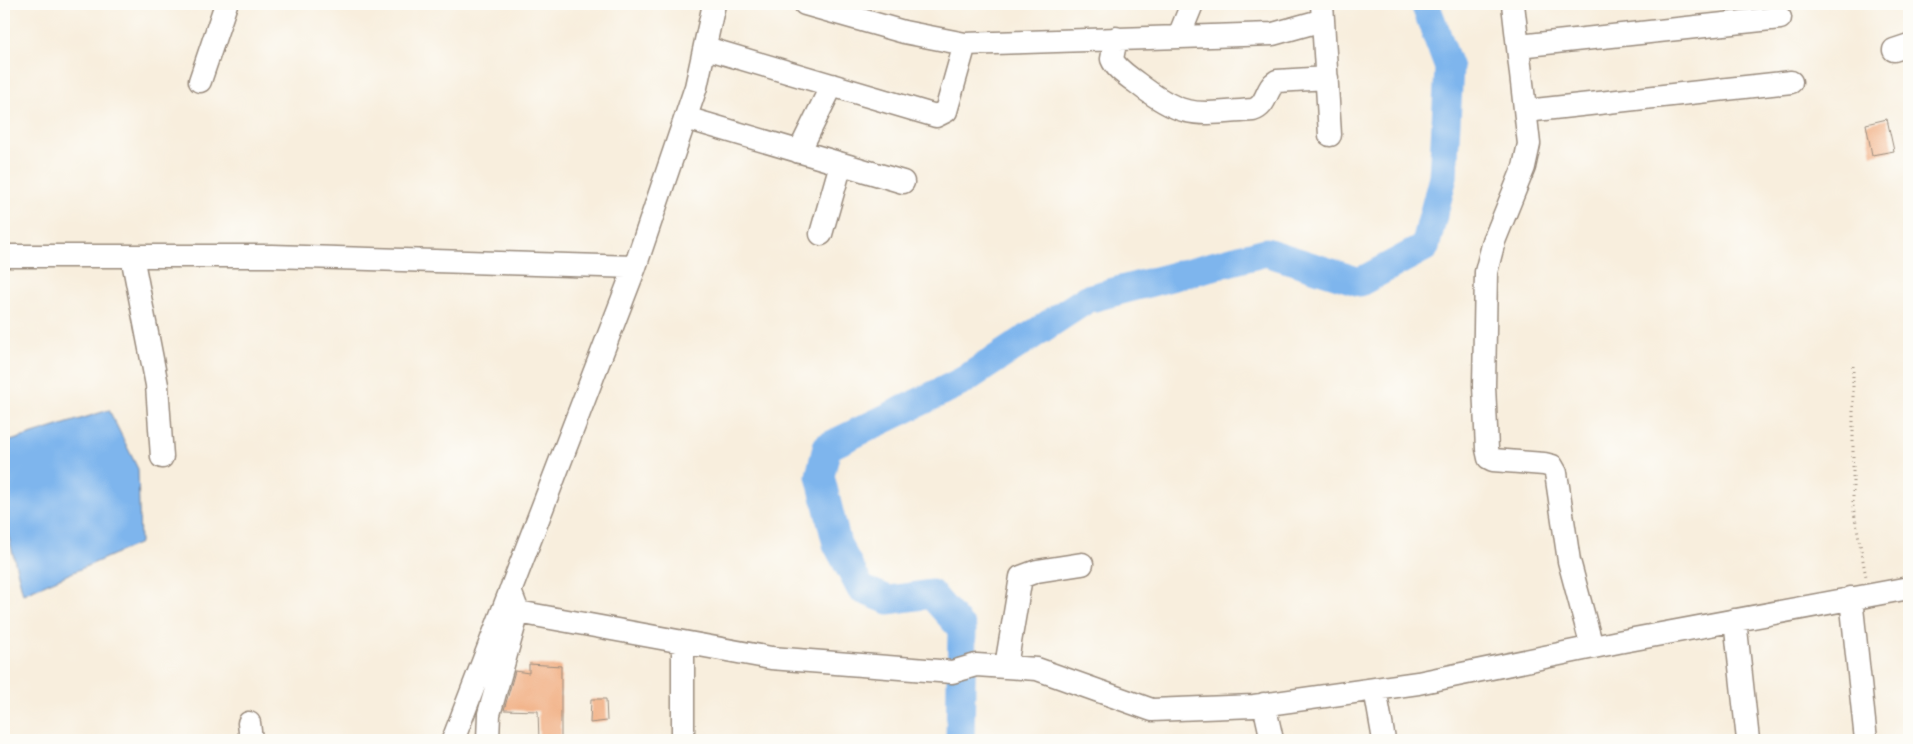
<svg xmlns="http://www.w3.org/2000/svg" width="1913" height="744" viewBox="0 0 1913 744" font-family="'EB Garamond',serif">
  <rect width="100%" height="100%" fill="#fdfcf7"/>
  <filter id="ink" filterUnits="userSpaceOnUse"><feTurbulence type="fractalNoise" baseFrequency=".02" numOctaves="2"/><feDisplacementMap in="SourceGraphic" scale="10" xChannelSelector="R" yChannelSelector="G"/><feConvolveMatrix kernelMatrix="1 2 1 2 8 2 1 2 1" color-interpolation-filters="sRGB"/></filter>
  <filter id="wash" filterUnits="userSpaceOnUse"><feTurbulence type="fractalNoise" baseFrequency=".0096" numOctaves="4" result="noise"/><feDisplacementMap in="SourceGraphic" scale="20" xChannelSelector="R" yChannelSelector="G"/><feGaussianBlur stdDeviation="1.12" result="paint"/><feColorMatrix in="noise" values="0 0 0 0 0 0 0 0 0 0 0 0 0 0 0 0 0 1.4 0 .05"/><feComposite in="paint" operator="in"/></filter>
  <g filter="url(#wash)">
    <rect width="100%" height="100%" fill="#f8eedd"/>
    <!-- water -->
    <path fill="#7eb5ed" stroke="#5c7086" d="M109,410L138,469L140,543L23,594L4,518V443Z"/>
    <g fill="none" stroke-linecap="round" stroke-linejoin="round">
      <!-- river -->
      <path stroke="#7eb5ed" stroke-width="29" d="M960,740L962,629L931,594L889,600L861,589L837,544L820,476L827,447L961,382L1087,299L1266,252L1360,282L1425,247L1443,177L1449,68L1425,4"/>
    </g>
    <g id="blocks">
      <!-- building -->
      <path fill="#f0a97a" d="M1887,119L1894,151L1872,155L1866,124Z
        M529,664L561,666V739L539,740L538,711L504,710L515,671L529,673Z
        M591,699H606L607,721L590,723Z"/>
    </g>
  </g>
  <g filter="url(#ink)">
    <use href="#blocks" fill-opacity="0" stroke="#9a8c7e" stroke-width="1"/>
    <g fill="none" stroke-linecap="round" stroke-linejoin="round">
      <!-- minor casing -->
      <g stroke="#9a8c7e" stroke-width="25">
        <path id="minor" d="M805,4L904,32L965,44L1273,34L1323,20
          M1322,4L1330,135
          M1513,4L1529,144L1524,167L1494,241L1486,272L1484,386L1487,449L1489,458L1493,460L1544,464L1552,466L1556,473L1569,561L1592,647
          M1179,36L1192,4
          M1116,38L1112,59C1116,69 1128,76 1137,83C1184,120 1196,114 1253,110C1268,105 1265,88 1277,81L1327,78
          M1518,46L1780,18
          M706,48L936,116L946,111L965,44
          M1894,50L1909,45
          M200,81L226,4
          M1526,111L1791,82
          M686,118L903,182
          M799,152L832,85
          M821,234L841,164
          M4,256H272L635,267
          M132,256L157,385L162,457
          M510,591L518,612L771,658L952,672L976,665L1037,669L1152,710L1254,706L1418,683L1618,642L1909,588
          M1851,598L1866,740
          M1735,620L1748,740
          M1006,666L1021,577L1037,571L1082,564
          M1375,689L1384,740
          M1264,704L1272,740
          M249,723L251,740
          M453,740L635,267L696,87L714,4
          M488,740L489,714L518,612
          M683,740V643"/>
      </g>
      <!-- path -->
      <path stroke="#9a8c7e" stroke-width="3" stroke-dasharray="1 4" stroke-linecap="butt" d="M1853,366V506L1866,577"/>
      <!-- minor -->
      <use href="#minor" stroke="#fff" stroke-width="22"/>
    </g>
  </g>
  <!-- margin -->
  <rect width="1913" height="744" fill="none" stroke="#fdfcf7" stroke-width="20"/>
</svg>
